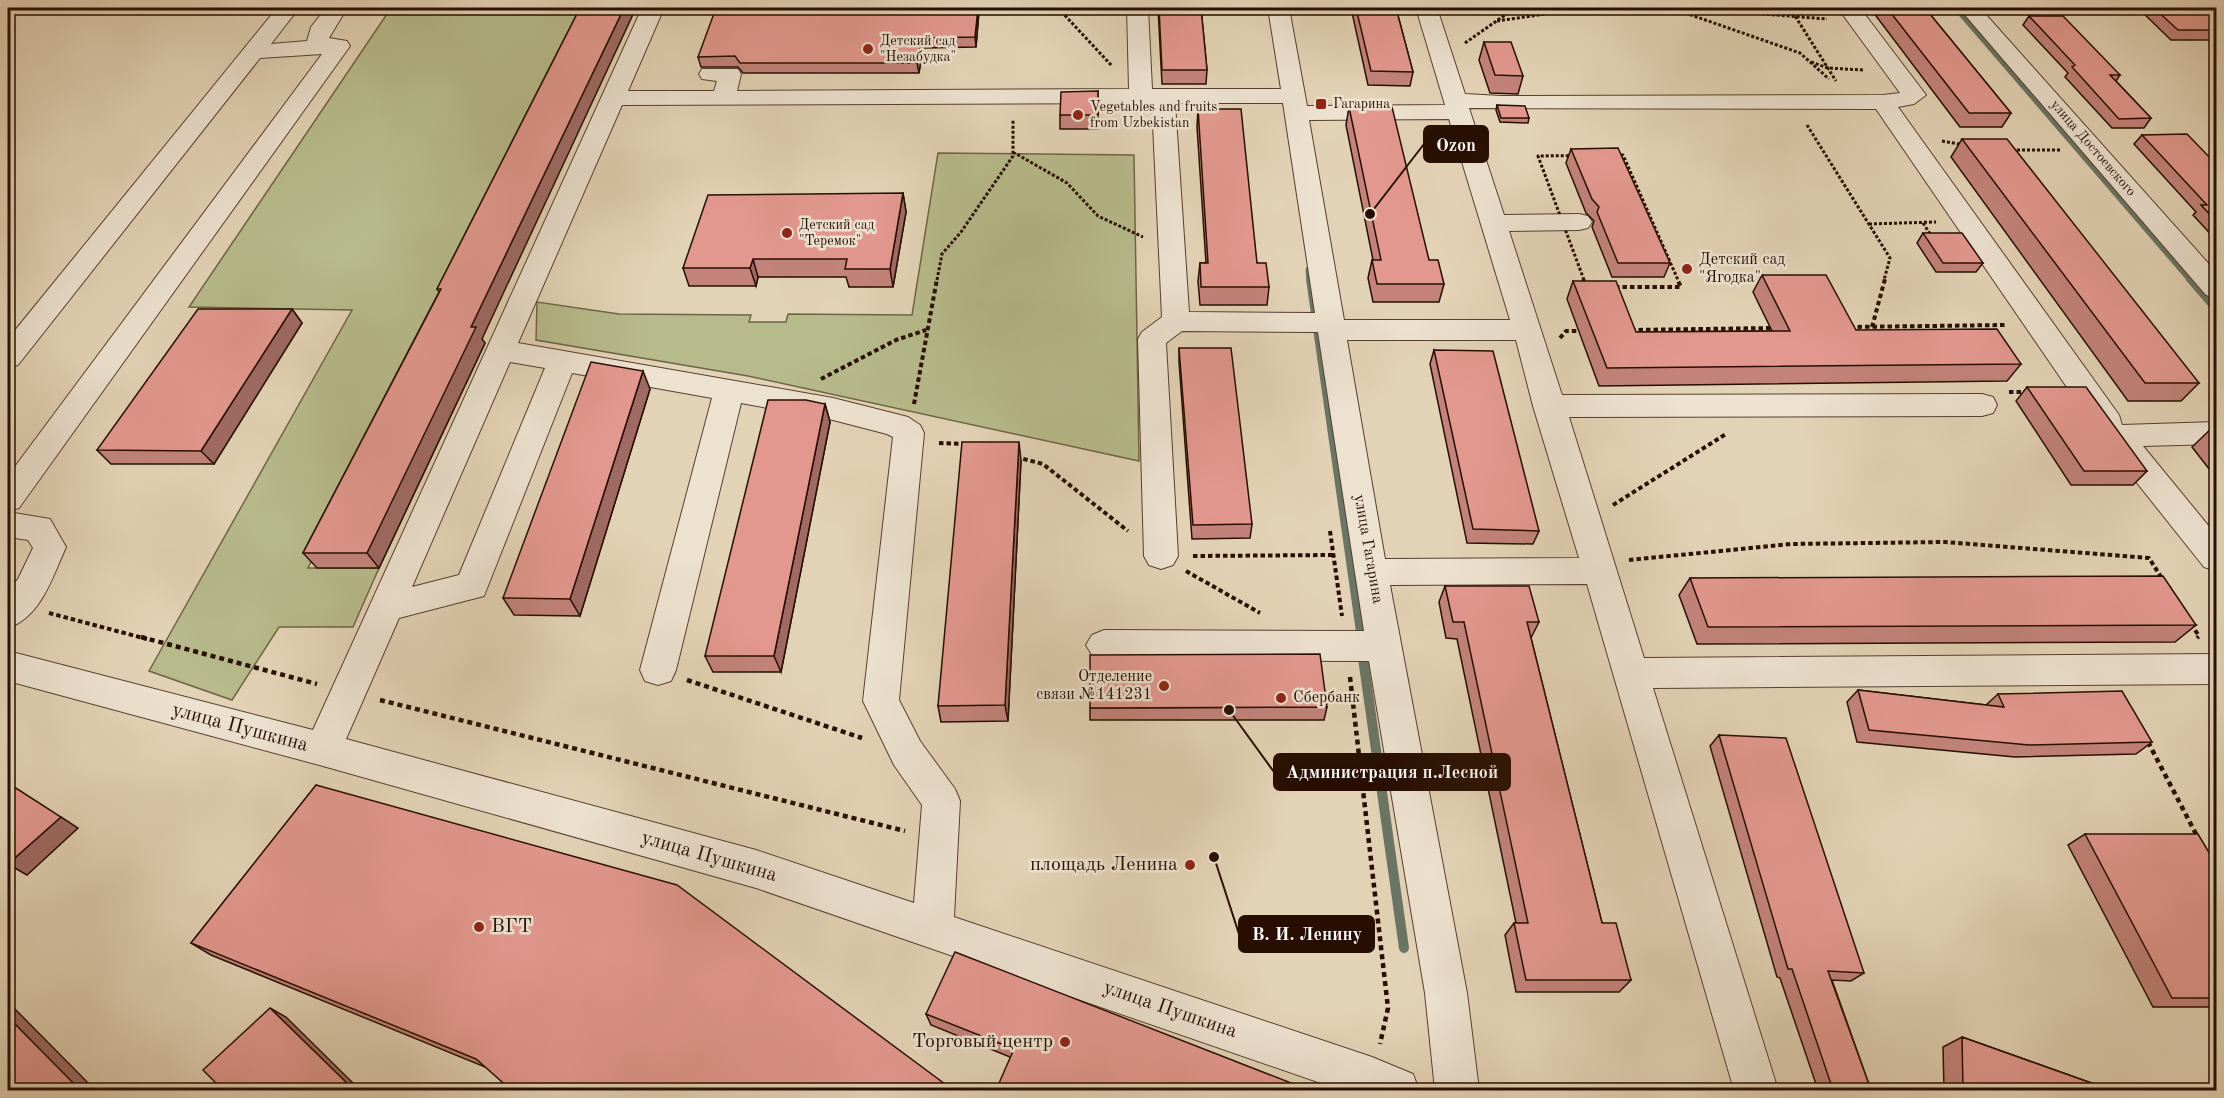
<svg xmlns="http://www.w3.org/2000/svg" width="2224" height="1098" viewBox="0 0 2224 1098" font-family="'Old Standard TT',serif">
  <rect width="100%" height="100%" fill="#e3d3b6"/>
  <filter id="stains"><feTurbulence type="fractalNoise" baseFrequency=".00333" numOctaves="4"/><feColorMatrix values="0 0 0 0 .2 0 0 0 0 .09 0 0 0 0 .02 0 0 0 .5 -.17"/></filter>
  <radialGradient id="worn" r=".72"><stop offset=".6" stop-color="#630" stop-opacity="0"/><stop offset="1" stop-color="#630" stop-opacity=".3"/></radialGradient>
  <!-- green -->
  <path fill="#b7bb8c" stroke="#6f6446" stroke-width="1.5" d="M391,8H590L308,568H379L353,627H279L232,700L149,671L352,310L189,307Z
    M938,153L1134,155L1139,461L748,376L536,340L537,302L619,314L751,315L749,322H786L788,314L912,315Z"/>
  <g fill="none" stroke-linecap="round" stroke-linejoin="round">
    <!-- stream-far2 -->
    <path stroke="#6a7565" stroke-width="7" d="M1957,8L2191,280
      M1309,270L1310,280"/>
    <!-- stream-far1 -->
    <path stroke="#6a7565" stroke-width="8" d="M1310,279L1361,639
      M2190,279L2216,309"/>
    <!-- stream -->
    <path stroke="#6a7565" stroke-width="10" d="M1360,637L1404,948"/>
    <!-- minor casing -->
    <g stroke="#563f2e" stroke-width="2">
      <path id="minor" d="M277,8H299L271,44L307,41L311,27L326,8H347L329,38L347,41L350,46L19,508L8,511V476L322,54L260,58L18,365L8,368V339Z
        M642,8H664L628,91H714L717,81L702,79L699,74L702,69H738L741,74L737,91L1129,89L1127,8H1148L1152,89H1281L1268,8H1289L1307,106L1445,105L1416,8H1437L1465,94L1501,96L1883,95L1900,93L1838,8H1860L1926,95L1914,104L1898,107L2119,415L2122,425L2216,422V444L2143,446L2216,535V571L2204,567L2106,444L2102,436L2104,433L2097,431L1876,109L1469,108L1504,215L1579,214L1588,216L1592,222L1588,228L1579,230L1509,231L1562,395L1982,394L1993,397L1997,405L1993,413L1982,416L1569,417L1644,658L2216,654V684L1653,688L1778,1090H1734L1587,584L1390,585L1467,993L1479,1090H1435L1425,993L1369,661L1104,660L1092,655L1086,645L1092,635L1104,630L1364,631L1318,332L1182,331L1166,343L1178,556L1173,565L1161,569L1149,565L1144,556L1138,339L1142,332L1162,317L1152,103L622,105L518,343L833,398L908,417L920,425L924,433L899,700L920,741L955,789L960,801L954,917L1372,1057L1413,1074L1419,1090H1341L756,888L323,766L8,681V651L313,730ZM1175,103H1283L1315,313L1189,312ZM1449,119L1510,320H1344L1309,120ZM1347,340H1516L1533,406L1579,558L1385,559ZM510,362L545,368L459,575L412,587ZM572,373L712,398L640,670L645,681L658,685L671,681L676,670L741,403L833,420L887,434L893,437L863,701L894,765L922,805L914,903L756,850L346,739L399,618L484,596Z
        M1959,8H1980L2216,272V298L2206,295Z
        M8,512L50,519L66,547C53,576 41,617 8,628V591L18,579L33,548L28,540L8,537Z"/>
    </g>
    <!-- path-far2 -->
    <path stroke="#270e01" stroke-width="3" stroke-dasharray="3 2" stroke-linecap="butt" d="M1058,8L1112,66
      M1671,8L1800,53L1829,79
      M1687,8L1827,19
      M1790,8L1836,81
      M1497,21L1586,8
      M1465,43L1515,8
      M1811,62L1828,68L1863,70
      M1807,125L1890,258L1884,280
      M1942,141L1964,145
      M2012,150H2062
      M1013,152L1067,183L1098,216L1143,237
      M1923,223L1932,237
      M1869,224L1936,222
      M937,280L942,254L961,232L1013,156V119
      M1584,280L1538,156L1623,155L1678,280"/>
    <!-- path-far1 -->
    <path stroke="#270e01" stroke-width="4" stroke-dasharray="4.5 3" stroke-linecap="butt" d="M1583,279L1586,287H1681L1677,279
      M1850,327L2005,325
      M1872,327L1885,279
      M1631,330L1774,328
      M1560,338L1566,331H1582
      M821,379L896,340L926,330
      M2009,392H2028
      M914,404L937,279
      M939,443L965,444
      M1016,457L1043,464L1128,531
      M1613,505L1726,434
      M1330,531L1342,616
      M1193,556L1333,555
      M1629,560L1791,544L1945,542L2149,558L2163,580
      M1186,571L1260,613
      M49,613L147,639
      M2191,624L2199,636L2197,638"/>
    <!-- path -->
    <path stroke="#270e01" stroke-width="4.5" stroke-dasharray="5 4" stroke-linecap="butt" d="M141,637L317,684
      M1350,677L1388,1008L1380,1044
      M687,680L862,738
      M380,700L905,831
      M2148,742L2197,836"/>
    <!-- minor -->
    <use href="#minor" fill="#ede2d0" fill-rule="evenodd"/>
  </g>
  <!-- wall -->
  <path fill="#c3837b" stroke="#270e01" stroke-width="1.5" d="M580,8L482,339L485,343L379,568H317L303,553L439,292L437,289Z
    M1158,8H1201L1207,70L1206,84H1162Z
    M1351,8H1396L1413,72L1410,86L1368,85Z
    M1870,8H1925L2011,113L2002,127H1960Z
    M2138,8H2209L2213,13L2217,14V40H2171Z
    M979,11L976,47L923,48L919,73H743L738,67H701L698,57Z
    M2029,16L2120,75L2116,81L2151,118L2144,128H2112L2065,77L2068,73L2023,25Z
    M1484,42L1523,76L1518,94L1490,93L1479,60Z
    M1098,91V129H1060V115Z
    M1497,105L1529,118L1528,123L1500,122L1496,110Z
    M1349,107L1429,260L1444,284L1439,302H1373L1368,278L1372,260H1373L1346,125Z
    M1198,109L1257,263L1269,287L1267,305H1200L1198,281L1200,263H1206L1197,127Z
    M2142,135L2217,165V241L2193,215L2196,212L2134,144Z
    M1962,139L2199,383L2181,401H2128L1951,157Z
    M1571,149L1670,263L1664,277H1612L1592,227L1594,221L1586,213L1566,163Z
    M903,193L906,212L893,287H849L846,277H758L756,286H689L683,268Z
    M1923,233L1983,263L1976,272H1936L1917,243Z
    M1762,275L1856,330L2021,364L2007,381L1599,386L1567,299L1573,281L1636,332L1772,331L1753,292Z
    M292,309L302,323L214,464H111L97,450Z
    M1179,348L1252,524L1250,538L1192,539L1179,362Z
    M1434,350L1539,531L1533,544L1467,543L1430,364Z
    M2027,387L2147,471L2133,485H2071L2016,401Z
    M650,389L580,616L514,615L503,598Z
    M825,404L830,422L781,672H713L705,656Z
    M2217,423V479L2192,447Z
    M1021,460L1008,721L941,722L938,706Z
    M1690,578L2196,625L2175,642L1697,644L1679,595Z
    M1445,586L1539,622L1531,638L1602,923L1631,980L1619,992H1516L1505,935L1514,923H1516L1457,639L1446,638L1439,602Z
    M1858,690L1986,705L1998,694L2152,742L2136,754L2015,757L1857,742L1847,702Z
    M1327,707L1324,720H1090V708Z
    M1719,735L1864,973L1851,981L1832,980L1871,1090H1818L1780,978L1777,977L1710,746Z
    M316,785L485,1067L211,955L191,943Z
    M2085,834L2217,866V1007H2153L2068,845Z
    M926,1014L1309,1090L1010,1057L931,1025Z
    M1962,1037L2111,1090H1944L1943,1047Z"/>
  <!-- shaded-wall -->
  <path fill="#9f6a64" stroke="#270e01" stroke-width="1.5" d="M624,8H636L482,339L485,343L379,568L367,553L471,327Z
    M978,8H979V11L976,47L975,37Z
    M922,38L923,48L919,73L917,63Z
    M903,193L906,212L893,287L890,269Z
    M753,259L758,277L756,286L750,268Z
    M292,309L302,323L214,464L201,451Z
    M643,371L650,389L580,616L570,599Z
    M825,404L830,422L781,672L774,656Z
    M1019,442L1021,460L1008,721L1005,705Z
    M61,817L78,828L27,875L8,864Z
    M8,1002L95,1090H80L8,1017Z
    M270,1008L286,1017L360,1090H354Z"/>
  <!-- building -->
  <path fill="#e3988f" stroke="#270e01" stroke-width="1.5" d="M580,8H624L471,327H476L367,553H303L441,289H437Z
    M716,8H978L975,37L922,38L917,63H740L735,56L698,57Z
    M1159,8H1201L1207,70H1162Z
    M1356,8H1396L1413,72L1371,71Z
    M1887,8H1925L2011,113H1969Z
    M2154,8H2209L2213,13L2217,14V30H2178Z
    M2029,16H2063L2120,75H2110L2151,118L2119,119L2072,67L2075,65Z
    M1484,42H1511L1523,76L1495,75Z
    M1098,91V115H1060L1061,92Z
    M1497,105L1525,106L1529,118H1501Z
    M1349,107H1392L1429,260H1438L1444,284H1377L1372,260H1381Z
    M1198,109H1241L1257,263H1266L1269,287H1201L1200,263H1208Z
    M2187,134L2217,165V222L2201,205H2207L2142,135Z
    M1962,139H2007L2199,383H2145Z
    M1618,148L1670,263H1618L1597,212L1599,207L1592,199L1571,149Z
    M903,193L890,269H845L847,259H753L750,268H683L708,195Z
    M1923,233H1962L1983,263H1943Z
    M1762,275H1826L1856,330L1997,329L2021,364L1607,368L1573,281H1616L1636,332L1790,331Z
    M198,309H292L201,451L97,450Z
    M1179,348H1231L1252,524L1193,525Z
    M1434,350L1493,351L1539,531L1473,529Z
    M591,362L643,371L570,599L503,598Z
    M2027,387H2086L2147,471H2084Z
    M768,400H806L825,404L774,656H705Z
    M962,442H1019L1005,705L938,706Z
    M2163,576L2196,625L1708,627L1690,578Z
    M1445,586H1529L1539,622H1527L1602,923H1616L1631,980H1526L1514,923H1528L1464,622H1453Z
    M1320,654L1327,707L1090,708V655Z
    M1858,690L2004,707L1998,694L2122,691L2152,742L2029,745L1869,730Z
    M1719,735L1786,738L1864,973L1828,971L1871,1090H1833L1792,969H1788Z
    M8,783L61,817L8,864Z
    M316,785L677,885L953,1090H511L476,1059L191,943Z
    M2085,834H2198L2217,866V998H2172Z
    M955,952L1309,1090H996L1014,1049L926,1014Z
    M270,1008L354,1090H223L203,1070Z
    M8,1017L80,1090H8Z
    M1962,1037L2111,1090H1963Z"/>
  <!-- markers -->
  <g fill="#8f2418" stroke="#ede2d0" stroke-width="2">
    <circle cx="868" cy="49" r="6"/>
    <rect x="1315" y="98" width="12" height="12" rx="3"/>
    <circle cx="1078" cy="115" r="6"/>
    <circle cx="787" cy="233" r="6"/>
    <circle cx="1687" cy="269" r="6"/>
    <circle cx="1164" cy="686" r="6"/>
    <circle cx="1281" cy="698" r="6"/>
    <circle cx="1190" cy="865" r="6"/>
    <circle cx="479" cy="927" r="6"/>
    <circle cx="1065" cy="1042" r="6"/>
  </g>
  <g text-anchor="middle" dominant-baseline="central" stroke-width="5" stroke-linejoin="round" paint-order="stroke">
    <!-- far-poi labels -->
    <g font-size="14" fill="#270e01" stroke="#ede2d0" text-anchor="start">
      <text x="880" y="41">Детский сад<tspan x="880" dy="16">"Незабудка"</tspan></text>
      <text x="1333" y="104">Гагарина</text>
      <text x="1090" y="107">Vegetables and fruits<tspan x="1090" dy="16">from Uzbekistan</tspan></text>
      <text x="799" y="225">Детский сад<tspan x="799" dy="16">"Теремок"</tspan></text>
    </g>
    <!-- far-street labels -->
    <g font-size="14" fill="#270e01" stroke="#ede2d0">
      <text transform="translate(2093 148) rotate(49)">улица Достоевского</text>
    </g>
    <!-- poi labels -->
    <g font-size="16" fill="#270e01" stroke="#ede2d0" text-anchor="start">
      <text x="1699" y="260">Детский сад<tspan x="1699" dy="18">"Ягодка"</tspan></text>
      <text x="1152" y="677" text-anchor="end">Отделение<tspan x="1152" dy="18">связи №141231</tspan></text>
      <text x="1293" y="698">Сбербанк</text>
    </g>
    <!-- street labels -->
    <g font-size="16" fill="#270e01" stroke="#ede2d0">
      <text transform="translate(1368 549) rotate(80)">улица Гагарина</text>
    </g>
    <!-- near-street labels -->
    <g font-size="20" fill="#270e01" stroke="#ede2d0">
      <text transform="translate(240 728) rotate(15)">улица Пушкина</text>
      <text transform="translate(709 857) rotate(16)">улица Пушкина</text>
      <text transform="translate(1170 1010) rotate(19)">улица Пушкина</text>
    </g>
    <!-- near-poi labels -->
    <g font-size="20" fill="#270e01" stroke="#ede2d0" text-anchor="end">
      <text x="1178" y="865">площадь Ленина</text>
      <text x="491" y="927" text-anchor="start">ВГТ</text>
      <text x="1053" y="1042">Торговый центр</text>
    </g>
  </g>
  <!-- callouts -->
  <path fill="none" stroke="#270e01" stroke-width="2" d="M1370 214L1424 144M1229 710L1274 772M1214 857L1239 934"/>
  <g fill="#270e01" stroke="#ede2d0" stroke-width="2">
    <circle cx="1370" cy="214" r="6"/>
    <circle cx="1229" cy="710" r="6"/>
    <circle cx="1214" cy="857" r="6"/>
  </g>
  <g fill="#270e01" stroke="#270e01" stroke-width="2">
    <rect x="1424" y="126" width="64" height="36" rx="6"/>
    <rect x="1274" y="754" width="236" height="36" rx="6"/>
    <rect x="1239" y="916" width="135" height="36" rx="6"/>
  </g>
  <g font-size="18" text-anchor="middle" font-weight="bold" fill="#fff">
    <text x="1456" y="151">Ozon</text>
    <text x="1392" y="778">Администрация п.Лесной</text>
    <text x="1307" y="940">В. И. Ленину</text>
  </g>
  <!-- margin -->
  <rect width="2224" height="1098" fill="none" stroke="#e3d3b6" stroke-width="30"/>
  <rect x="9" y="9" width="2206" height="1080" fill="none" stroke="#270e01" stroke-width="3"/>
  <rect x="15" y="15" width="2194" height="1068" fill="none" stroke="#270e01" stroke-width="1.5"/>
  <rect width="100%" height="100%" filter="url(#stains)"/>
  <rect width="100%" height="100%" fill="url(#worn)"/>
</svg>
